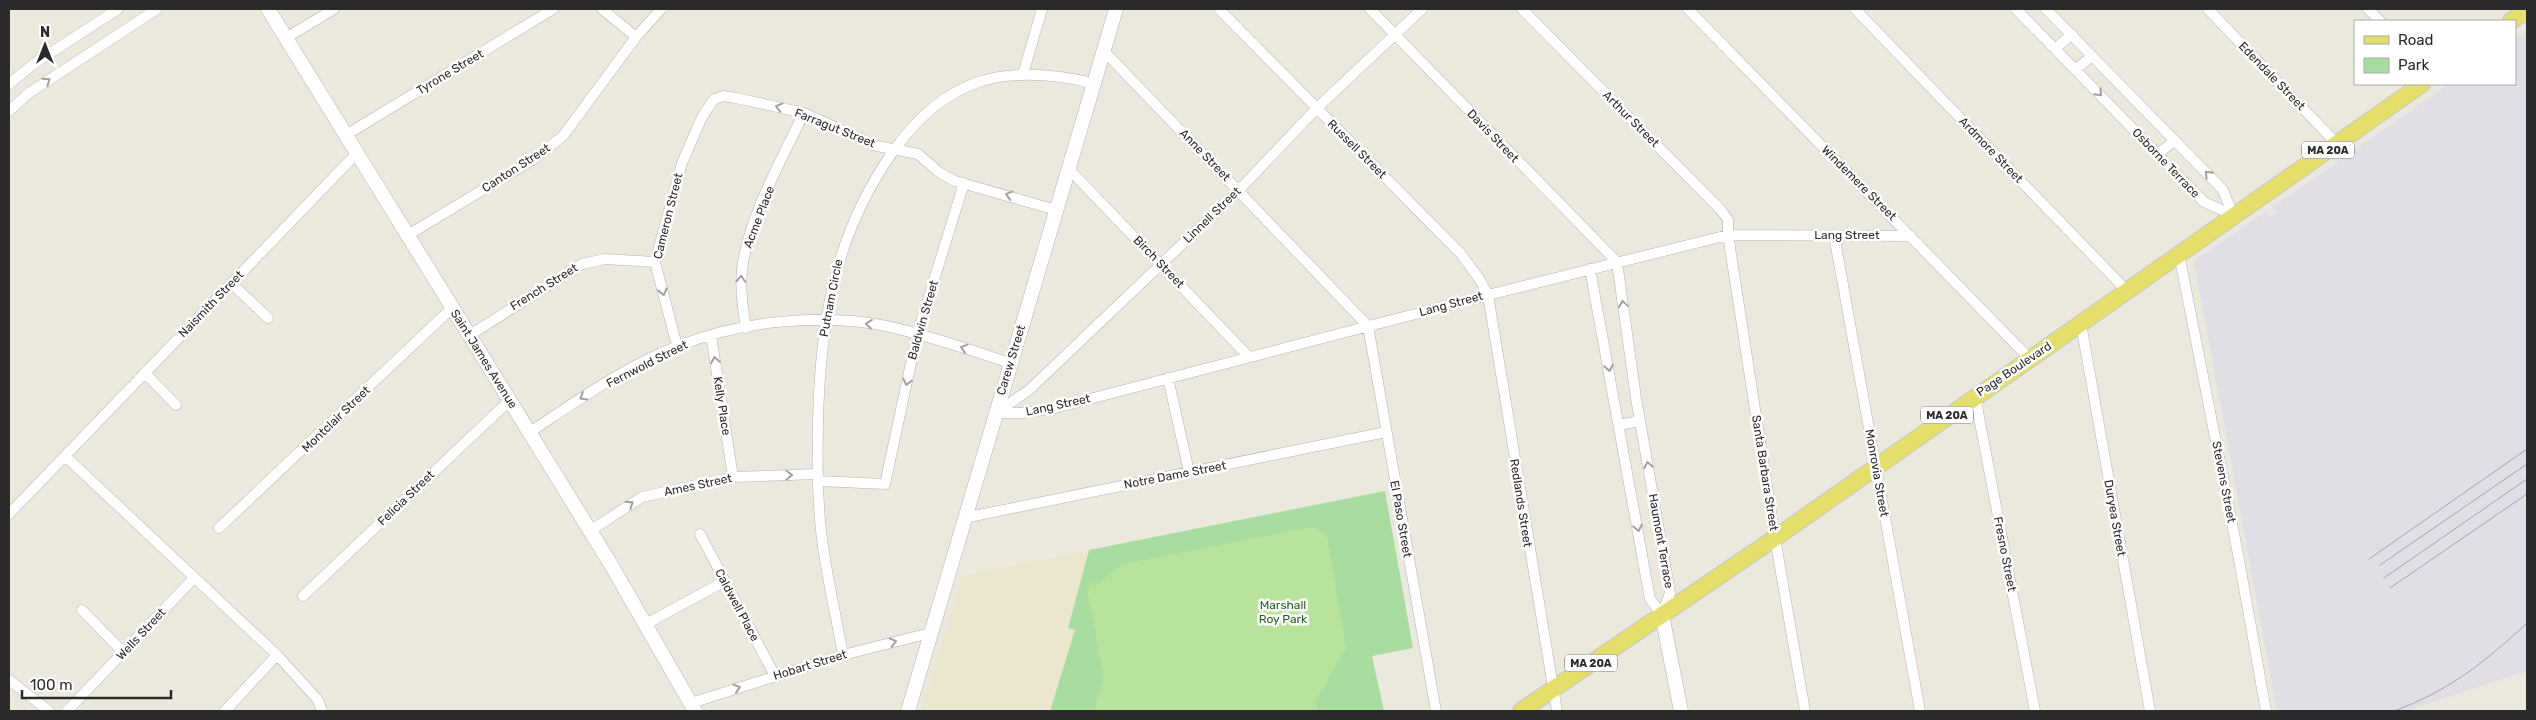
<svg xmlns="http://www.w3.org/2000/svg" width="2536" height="720" viewBox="0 0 2536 720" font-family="Rubik,sans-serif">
  <rect width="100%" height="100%" fill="#ebe8de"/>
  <!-- industrial -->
  <path fill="#e1dee5" d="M2527,30V671L2407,711H2277L2194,261L2266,212L2270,217L2277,213L2273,207L2449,84H2515V38Z"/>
  <!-- education -->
  <path fill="#ebe7cf" d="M1089,550L1068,628L1075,630L1050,711H921L962,575Z"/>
  <!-- green -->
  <path fill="#a9dda0" d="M1385,491L1413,648L1372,656L1384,711H1050L1075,630L1068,628L1089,550Z"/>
  <!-- pitch -->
  <path fill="#b8e39d" d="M1313,527L1327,536L1346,648L1316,700L1318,711H1094L1104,678L1087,589L1092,583L1100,582L1123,564Z"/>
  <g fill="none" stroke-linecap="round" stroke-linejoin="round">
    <!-- street casing -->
    <g stroke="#b2b2bd" stroke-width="11">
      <path id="street" d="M602,9L636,37
        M1219,9L1461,254L1480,280L1488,295L1557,711
        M1370,9L1617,262L1636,398L1670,593L1662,614
        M1522,9L1721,210L1728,220V235L1775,538L1805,711
        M1688,9L2029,358
        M1855,9L2127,291
        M2016,9L2204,202L2233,215
        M2046,9L2223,190L2233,215
        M2208,9L2337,144
        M2368,9L2380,21
        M286,38L334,9
        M2055,49L2072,34
        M1103,50L1368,326L1436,711
        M2075,70L2092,56
        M1023,74L1042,9
        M9,84L35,63L118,9
        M9,111L29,93L157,9
        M346,135L553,9
        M2158,154L2175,140
        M1068,168L1249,357
        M408,235L532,160L563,136L636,37L661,9
        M1834,235L1920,711
        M2179,254L2238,554L2266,711
        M1590,269L1650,599L1662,615
        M231,283L268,318
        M2081,324L2150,711
        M746,328C743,309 740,290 742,270C747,221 782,158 804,113
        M470,335L582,264L605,259L655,262
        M711,335L733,477
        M677,346L655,262L682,163L702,117L714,99L724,96L736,98L804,113L877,146L918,154L940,173L955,181L1056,210
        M145,373L176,405
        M1168,378L1189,472
        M1975,396L2035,711
        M996,413H1023L1055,408L1488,295L1728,235L1911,236
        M996,413L1029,390L1239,190L1316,109L1422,9
        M1619,425L1640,421
        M530,432C577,401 627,365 681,345C741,321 823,313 886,326C928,335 970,350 1010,363
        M65,456L277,655L318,700L322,711
        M818,481L885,484L917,335L964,183
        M9,514L357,153
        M964,518L1386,432
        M219,528L453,307
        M590,531L642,497L733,477L817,474
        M700,534L775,676
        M303,596L510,400
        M82,610L123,652
        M646,624L725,581
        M843,655C836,616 827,578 822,539C817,500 817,461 818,422C820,323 834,236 892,153C946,76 1005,63 1093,83
        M9,680L49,711
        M691,703L843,655L930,633
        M67,711L194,578
        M225,711L277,655"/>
    </g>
    <!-- secondary casing -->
    <g stroke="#b2b2bd" stroke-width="15">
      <path id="secondary" d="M268,9L610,563L695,711
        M1662,615L1681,711
        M908,711L1116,9"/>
    </g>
    <!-- primary casing -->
    <g stroke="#c8c8c8" stroke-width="18">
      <path id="primary" d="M2511,21L2527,10
        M1521,711L1775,538L2422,84"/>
    </g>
    <!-- street -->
    <use href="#street" stroke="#fff" stroke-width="10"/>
    <!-- secondary -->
    <use href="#secondary" stroke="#fff" stroke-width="14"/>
    <!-- primary -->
    <use href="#primary" stroke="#e4de6b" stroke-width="16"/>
    <!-- tram -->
    <path stroke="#a2a1b3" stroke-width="1" d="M2369,559L2527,449
      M2380,565L2527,464
      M2384,578L2527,479
      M2390,588L2527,494
      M2394,711C2449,691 2485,662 2527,623"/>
  </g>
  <!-- one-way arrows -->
  <defs><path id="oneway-chevron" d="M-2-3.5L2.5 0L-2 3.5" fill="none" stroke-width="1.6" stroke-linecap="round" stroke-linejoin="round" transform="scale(1.25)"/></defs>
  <g stroke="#a0a0a0">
    <use href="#oneway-chevron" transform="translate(47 81) rotate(-34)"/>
    <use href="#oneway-chevron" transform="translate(2099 93) rotate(45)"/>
    <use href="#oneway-chevron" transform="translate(779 107) rotate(-166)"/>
    <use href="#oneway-chevron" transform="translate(2208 174) rotate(-134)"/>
    <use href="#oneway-chevron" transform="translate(1009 195) rotate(-165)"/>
    <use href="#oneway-chevron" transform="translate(741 279) rotate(-87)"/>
    <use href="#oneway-chevron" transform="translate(663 292) rotate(76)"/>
    <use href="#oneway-chevron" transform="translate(1623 304) rotate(-98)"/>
    <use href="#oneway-chevron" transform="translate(869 324) rotate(-174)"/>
    <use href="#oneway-chevron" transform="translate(964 348) rotate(-162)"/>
    <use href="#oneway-chevron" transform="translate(715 360) rotate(-99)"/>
    <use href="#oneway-chevron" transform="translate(1609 368) rotate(80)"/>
    <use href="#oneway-chevron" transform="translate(907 382) rotate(102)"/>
    <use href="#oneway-chevron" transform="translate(583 397) rotate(149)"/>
    <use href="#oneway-chevron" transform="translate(1648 465) rotate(-100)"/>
    <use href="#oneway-chevron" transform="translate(789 475) rotate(-2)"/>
    <use href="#oneway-chevron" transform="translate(630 504) rotate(-34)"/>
    <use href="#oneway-chevron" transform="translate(1638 528) rotate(79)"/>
    <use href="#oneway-chevron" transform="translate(893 642) rotate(-14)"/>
    <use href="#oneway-chevron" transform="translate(737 688) rotate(-18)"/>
  </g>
  <g text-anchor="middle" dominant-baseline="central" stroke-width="5" stroke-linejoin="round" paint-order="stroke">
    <!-- shield labels -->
    <g fill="#fff" stroke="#6b6b6b" stroke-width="1">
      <rect x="2302" y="141.5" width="52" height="17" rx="4"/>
      <rect x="1921" y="406.5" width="52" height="17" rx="4"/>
      <rect x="1565" y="654.5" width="52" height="17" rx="4"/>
    </g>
    <g font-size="11" font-weight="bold" fill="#2b2b2b">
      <text x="2328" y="150">MA 20A</text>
      <text x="1947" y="415">MA 20A</text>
      <text x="1591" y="663">MA 20A</text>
    </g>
    <!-- street labels -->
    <g font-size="12" fill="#2b2b2b" stroke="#fff">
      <text transform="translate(450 72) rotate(-31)">Tyrone Street</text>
      <text transform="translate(2272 76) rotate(46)">Edendale Street</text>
      <text transform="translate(1631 119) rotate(45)">Arthur Street</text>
      <text transform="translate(835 128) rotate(22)">Farragut Street</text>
      <text transform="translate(1493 136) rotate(46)">Davis Street</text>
      <text transform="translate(1357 149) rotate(45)">Russell Street</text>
      <text transform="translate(1991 150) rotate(46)">Ardmore Street</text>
      <text transform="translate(1205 155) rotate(46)">Anne Street</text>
      <text transform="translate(2166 163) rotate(46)">Osborne Terrace</text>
      <text transform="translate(516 168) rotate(-33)">Canton Street</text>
      <text transform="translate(1859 183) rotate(45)">Windemere Street</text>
      <text transform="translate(1212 215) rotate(-44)">Linnell Street</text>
      <text transform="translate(668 216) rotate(-76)">Cameron Street</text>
      <text transform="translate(759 217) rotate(-69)">Acme Place</text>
      <text x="1847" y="235">Lang Street</text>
      <text transform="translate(1159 262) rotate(46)">Birch Street</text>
      <text transform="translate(544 287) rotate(-32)">French Street</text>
      <text transform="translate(831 298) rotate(-79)">Putnam Circle</text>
      <text transform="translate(211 304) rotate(-46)">Naismith Street</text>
      <text transform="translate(1451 304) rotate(-15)">Lang Street</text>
      <text transform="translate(923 320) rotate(-74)">Baldwin Street</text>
      <text transform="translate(484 359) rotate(58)">Saint James Avenue</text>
      <text transform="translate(1011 360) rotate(-73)">Carew Street</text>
      <text transform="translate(647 364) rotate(-27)">Fernwold Street</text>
      <text transform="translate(2014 369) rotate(-34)">Page Boulevard</text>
      <text transform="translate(1058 405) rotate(-12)">Lang Street</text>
      <text transform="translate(722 406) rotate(81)">Kelly Place</text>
      <text transform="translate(336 419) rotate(-44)">Montclair Street</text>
      <text transform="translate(1765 473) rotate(81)">Santa Barbara Street</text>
      <text transform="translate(1877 473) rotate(80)">Monrovia Street</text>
      <text transform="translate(1175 475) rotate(-11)">Notre Dame Street</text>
      <text transform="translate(2224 482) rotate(79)">Stevens Street</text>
      <text transform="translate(698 485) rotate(-12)">Ames Street</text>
      <text transform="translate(406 498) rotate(-44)">Felicia Street</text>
      <text transform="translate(1521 503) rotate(81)">Redlands Street</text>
      <text transform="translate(2115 518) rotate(80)">Duryea Street</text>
      <text transform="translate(1401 519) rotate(80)">El Paso Street</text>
      <text transform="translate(1661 541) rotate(80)">Haumont Terrace</text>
      <text transform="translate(2005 554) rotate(79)">Fresno Street</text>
      <text transform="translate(737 605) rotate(62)">Caldwell Place</text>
      <text transform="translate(141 634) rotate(-47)">Wells Street</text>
      <text transform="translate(810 665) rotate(-17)">Hobart Street</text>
    </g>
    <!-- park labels -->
    <g font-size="12" fill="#236121" stroke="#fff">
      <text x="1283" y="605">Marshall<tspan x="1283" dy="14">Roy Park</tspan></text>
    </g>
  </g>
  <!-- border -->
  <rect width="2536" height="720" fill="none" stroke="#2b2b2b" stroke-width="20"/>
  <!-- legend -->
  <rect x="2354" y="20" width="162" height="65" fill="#ffffff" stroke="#aaaaaa"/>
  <rect x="2364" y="36" width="25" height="8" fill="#e4de6b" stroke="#aaaaaa"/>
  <text x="2398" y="45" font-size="15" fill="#2b2b2b">Road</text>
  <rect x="2364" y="58" width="25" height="15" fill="#a9dda0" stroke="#aaaaaa"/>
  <text x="2398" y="70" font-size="15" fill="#2b2b2b">Park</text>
  <!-- north arrow -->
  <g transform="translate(45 45)" stroke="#ffffff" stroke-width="4" paint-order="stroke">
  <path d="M0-4L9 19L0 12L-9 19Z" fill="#2b2b2b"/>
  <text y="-8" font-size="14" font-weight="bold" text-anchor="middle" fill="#2b2b2b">N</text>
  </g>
  <!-- scale -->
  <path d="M22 690v8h149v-8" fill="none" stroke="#2b2b2b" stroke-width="2.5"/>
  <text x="30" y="690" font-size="15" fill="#2b2b2b" stroke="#ffffff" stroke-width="4" paint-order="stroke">100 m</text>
</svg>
